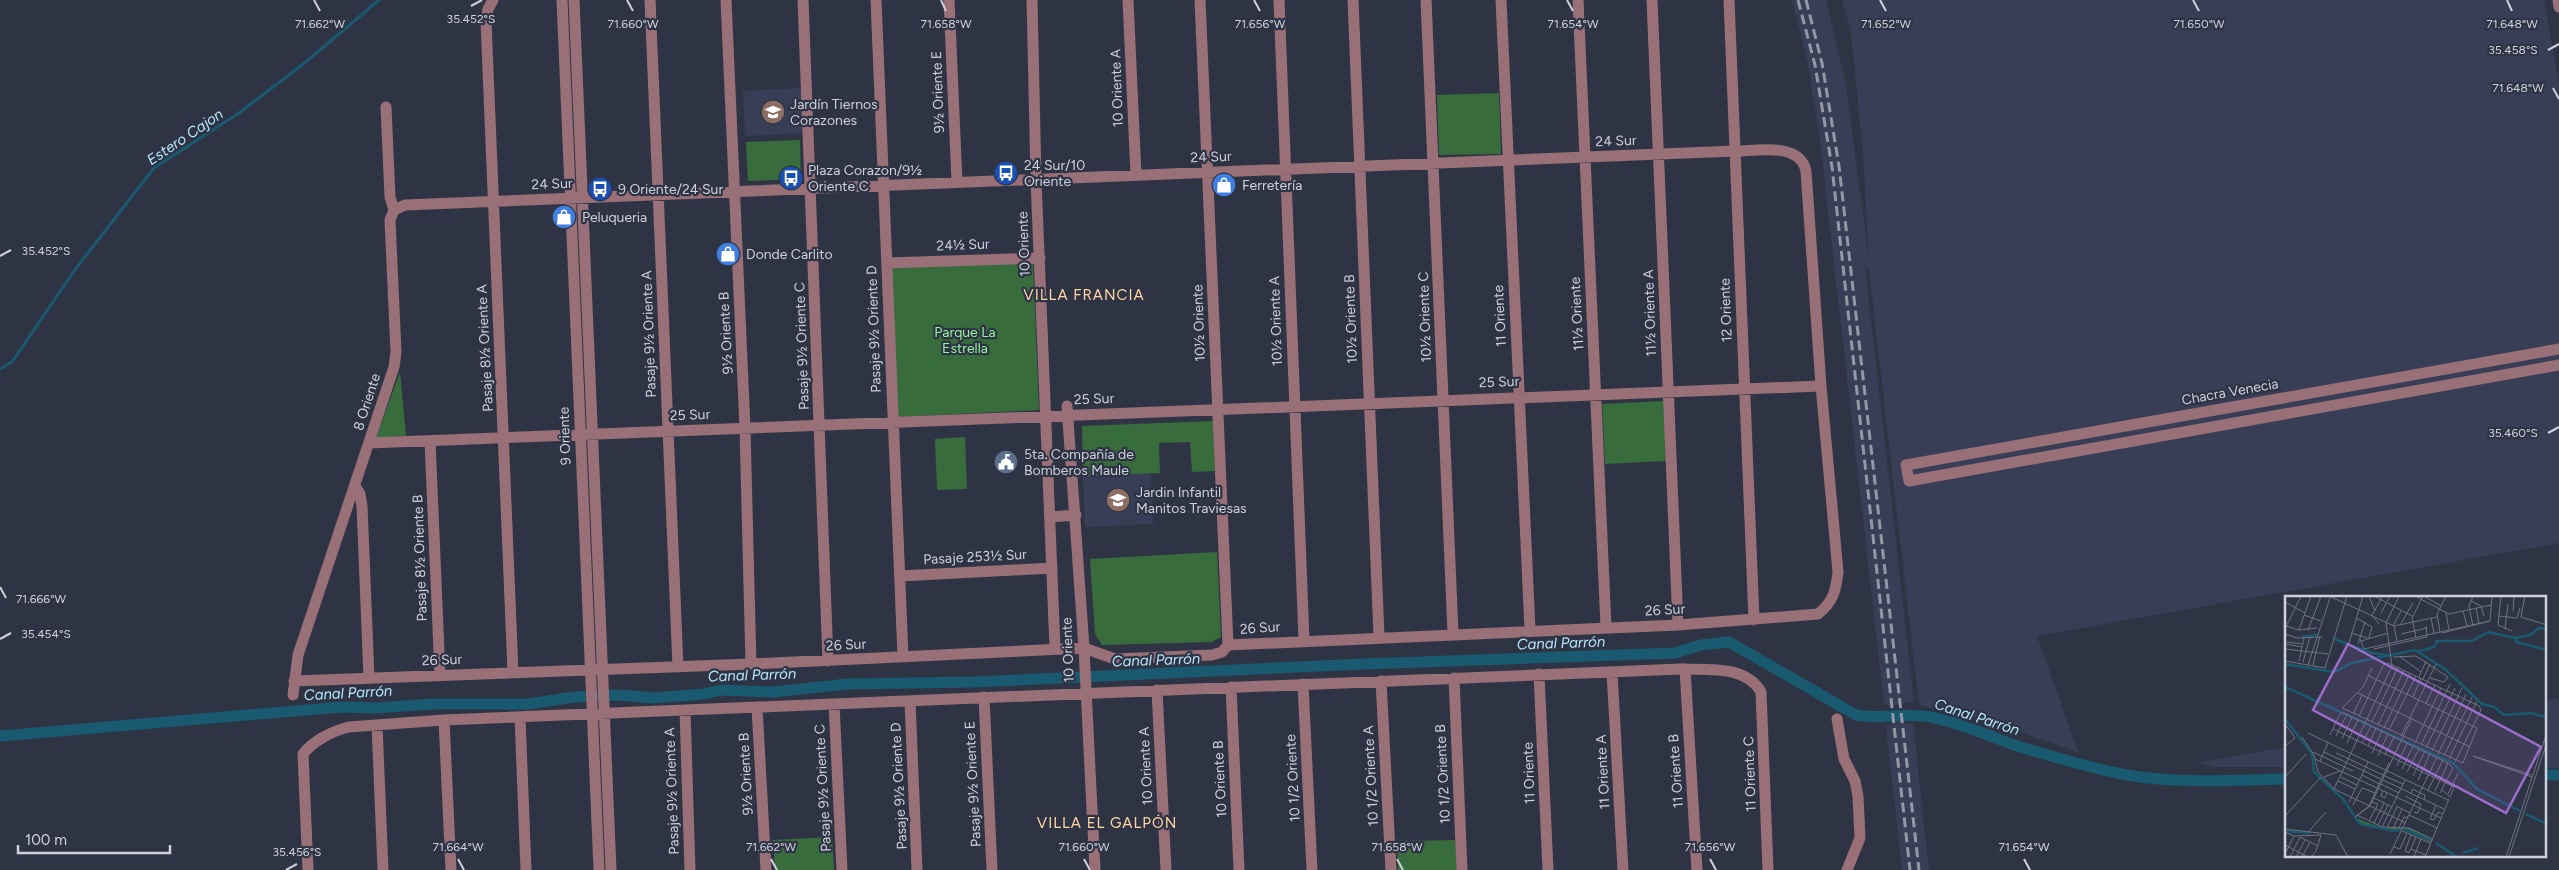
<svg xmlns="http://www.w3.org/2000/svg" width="2559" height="870" viewBox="0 0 2559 870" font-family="Figtree,sans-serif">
  <rect width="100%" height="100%" fill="#2f3445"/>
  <!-- built -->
  <path fill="#383e55" d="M1792,0H1826L1846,85L1869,260L1863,153L1851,32L1842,0H2544L2559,83V543L2037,636L2078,752L2004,727L1919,705L1869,269H1865L1914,701L1889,707L1884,703L1820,141L1808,64Z
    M801,88L804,133L745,136L743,91Z
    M1151,473L1153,524L1085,527L1083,476Z
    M2559,698V768H2545V701Z
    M1899,722L1913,724L1929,870H1902L1886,727Z
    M2286,747V767H2216L2196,763Z"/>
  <!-- green -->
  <path fill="#386c3d" d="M1499,93L1501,154L1439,155L1437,95Z
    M800,140L801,179L748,181L746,142Z
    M1033,261L1039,410L897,417L891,270L894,267Z
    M400,372L406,436L376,438Z
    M1664,401L1666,461L1605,464L1602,404Z
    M1213,421L1215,471L1192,472L1190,442L1159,443L1160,473L1083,476L1082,426Z
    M965,437L967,489L937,490L935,439Z
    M1217,552L1221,637L1211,642L1102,645L1095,634L1090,559Z
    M832,837L834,870H775L773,840Z
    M1456,840L1457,870H1398L1397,841Z"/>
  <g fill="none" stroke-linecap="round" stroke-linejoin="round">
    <!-- stream -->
    <path stroke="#195a71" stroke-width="3" d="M0,369L12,362L74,271L154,168L239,113L307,61L379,0"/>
    <!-- canal -->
    <path stroke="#195a71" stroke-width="11" d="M0,736L342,707L375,708L433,704H528L574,697L621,695L652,698L704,694L721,690L773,692L848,684L974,682L1364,664L1675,653L1701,645L1729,642L1856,715C1881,720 1905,712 1931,717C1961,723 1988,736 2017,746C2053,757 2091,768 2127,775C2178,784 2235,780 2286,779
      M2545,775H2559"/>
    <!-- minor -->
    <path stroke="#996f78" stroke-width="11" d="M493,0L488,9L486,22L513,672
      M562,0L599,870
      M574,0L611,870
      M650,0L678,667
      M726,0L745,428L751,664
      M803,0L828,661
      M876,0L903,657
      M949,0L957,182
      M1032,0L1036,179L1055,649
      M1128,0L1136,175
      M1200,0L1228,645
      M1279,0L1304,640
      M1353,0L1379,636
      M1426,0L1453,633
      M1501,0L1530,630
      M1578,0L1606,627
      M1652,0L1678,625
      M1729,0L1754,620
      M2558,0L2559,7
      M386,107L390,197L394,210
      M887,263L1040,258
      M2559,349L1906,465L1909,481L2559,365
      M1067,406L1084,648L1095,870
      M430,441L440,675
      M369,443L1821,386
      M355,486L360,494L362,506L369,678
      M1050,517L1076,515
      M900,576L1052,568
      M1685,669L1697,870
      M1612,672L1623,870
      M1539,674L1548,870
      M1454,678L1462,870
      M294,681L751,664L1084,648L1115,659L1212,655L1222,652L1228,645L1678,625L1818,614C1833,602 1836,591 1838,572L1821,386L1806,171C1800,142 1758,151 1735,151L405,205L394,210
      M1381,681L1391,870
      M1303,684L1312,870
      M1231,687L1239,870
      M1157,690L1166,870
      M293,695L298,655L394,367L396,352L390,220L394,210
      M984,697L992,870
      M910,701L917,870
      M834,704L842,870
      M757,707L766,870
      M685,710L690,870
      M520,717L526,870
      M1837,719L1844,759L1855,781L1858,796L1860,838L1847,870
      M444,720L451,870
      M377,725L383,870
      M308,870L303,754C313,741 332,731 349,727L444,720L1681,669C1708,670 1746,665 1761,692L1768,870"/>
    <!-- rail -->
    <path stroke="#9498a5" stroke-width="3" stroke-dasharray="10 5" stroke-linecap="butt" d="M1798,0L1815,65L1832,167L1910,870
      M1806,0L1822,63L1839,166L1919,870"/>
  </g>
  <!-- ticks -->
  <path fill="none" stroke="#ced1dc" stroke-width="2" d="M314,0L320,11M627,0L633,11M941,0L946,11M1254,0L1260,11M1567,0L1573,11M1880,0L1886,11M2193,0L2199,11M2507,0L2512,11M471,6L482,0M2548,50L2559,44M2553,88L2559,99M0,256L11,250M2548,433L2559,427M0,587L6,598M0,639L11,633M458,859L464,870M771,859L777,870M1084,859L1090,870M1397,859L1403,870M1710,859L1716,870M2024,859L2030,870M286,870L297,864"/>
  <!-- icons -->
  <defs>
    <g id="school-disc" transform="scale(1.25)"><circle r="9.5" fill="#8d6e63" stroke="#2f3445"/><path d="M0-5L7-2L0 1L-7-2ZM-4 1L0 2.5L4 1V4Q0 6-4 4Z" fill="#fff"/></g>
    <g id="bus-disc" transform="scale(1.25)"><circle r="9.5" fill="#1a4fb4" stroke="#2f3445"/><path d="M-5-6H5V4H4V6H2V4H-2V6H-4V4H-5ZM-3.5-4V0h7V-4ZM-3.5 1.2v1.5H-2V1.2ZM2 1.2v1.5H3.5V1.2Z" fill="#fff"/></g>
    <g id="shop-disc" transform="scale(1.25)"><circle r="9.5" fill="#3f7fe0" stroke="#2f3445"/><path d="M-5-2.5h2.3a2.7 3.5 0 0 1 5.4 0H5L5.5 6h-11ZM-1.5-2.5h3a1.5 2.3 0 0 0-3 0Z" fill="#fff"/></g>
    <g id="civic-disc" transform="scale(1.25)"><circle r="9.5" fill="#5c6f8a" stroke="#2f3445"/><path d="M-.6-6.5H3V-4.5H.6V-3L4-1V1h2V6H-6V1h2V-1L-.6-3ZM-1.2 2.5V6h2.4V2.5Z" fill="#fff"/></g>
  </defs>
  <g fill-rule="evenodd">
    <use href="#school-disc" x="773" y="112"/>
    <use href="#bus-disc" x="1006" y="173"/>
    <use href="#bus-disc" x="791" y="178"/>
    <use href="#shop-disc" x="1224" y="185"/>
    <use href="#bus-disc" x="600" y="189"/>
    <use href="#shop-disc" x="564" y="217"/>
    <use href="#shop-disc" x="728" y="254"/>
    <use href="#civic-disc" x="1006" y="462"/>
    <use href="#school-disc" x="1118" y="500"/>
  </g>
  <g text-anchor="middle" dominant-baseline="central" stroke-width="4.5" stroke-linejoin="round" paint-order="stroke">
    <!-- street labels -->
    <g font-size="14" fill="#ced1dc" stroke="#2f3445">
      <text transform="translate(1117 88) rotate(-92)">10 Oriente A</text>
      <text transform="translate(938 92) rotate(-92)">9½ Oriente E</text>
      <text transform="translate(1616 141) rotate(-2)">24 Sur</text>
      <text transform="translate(1211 157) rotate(-2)">24 Sur</text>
      <text transform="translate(552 184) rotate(-2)">24 Sur</text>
      <text transform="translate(1024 244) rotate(-92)">10 Oriente</text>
      <text transform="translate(963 245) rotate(-2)">24½ Sur</text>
      <text transform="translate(1726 310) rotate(-92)">12 Oriente</text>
      <text transform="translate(1650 313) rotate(-92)">11½ Oriente A</text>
      <text transform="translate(1577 314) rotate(-93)">11½ Oriente</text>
      <text transform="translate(1500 316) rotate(-93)">11 Oriente</text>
      <text transform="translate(1425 317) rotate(-92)">10½ Oriente C</text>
      <text transform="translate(1351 319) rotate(-92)">10½ Oriente B</text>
      <text transform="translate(1276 321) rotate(-92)">10½ Oriente A</text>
      <text transform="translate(1199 323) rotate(-92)">10½ Oriente</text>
      <text transform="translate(874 329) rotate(-92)">Pasaje 9½ Oriente D</text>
      <text transform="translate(726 333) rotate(-93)">9½ Oriente B</text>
      <text transform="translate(649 334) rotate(-92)">Pasaje 9½ Oriente A</text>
      <text transform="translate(802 346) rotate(-92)">Pasaje 9½ Oriente C</text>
      <text transform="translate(485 348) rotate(-93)">Pasaje 8½ Oriente A</text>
      <text transform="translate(1499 382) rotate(-2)">25 Sur</text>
      <text transform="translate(2230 392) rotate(-10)">Chacra Venecia</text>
      <text transform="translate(1094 399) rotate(-2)">25 Sur</text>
      <text transform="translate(367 402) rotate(-72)">8 Oriente</text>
      <text transform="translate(690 415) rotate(-2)">25 Sur</text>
      <text transform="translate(565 436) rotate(-92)">9 Oriente</text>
      <text transform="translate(975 557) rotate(-3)">Pasaje 253½ Sur</text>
      <text transform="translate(420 558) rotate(-92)">Pasaje 8½ Oriente B</text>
      <text transform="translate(1665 610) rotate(-3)">26 Sur</text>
      <text transform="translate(1260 628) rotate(-4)">26 Sur</text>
      <text transform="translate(846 645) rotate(-3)">26 Sur</text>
      <text transform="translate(1068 650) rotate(-92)">10 Oriente</text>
      <text transform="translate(442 660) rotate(-2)">26 Sur</text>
      <text transform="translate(1146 766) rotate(-93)">10 Oriente A</text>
      <text transform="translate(1676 771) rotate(-94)">11 Oriente B</text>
      <text transform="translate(1603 772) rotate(-93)">11 Oriente A</text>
      <text transform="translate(1529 773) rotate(-92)">11 Oriente</text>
      <text transform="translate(746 774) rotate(-93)">9½ Oriente B</text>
      <text transform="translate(1443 774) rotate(-93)">10 1/2 Oriente B</text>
      <text transform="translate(1750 774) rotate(-92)">11 Oriente C</text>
      <text transform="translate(1371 776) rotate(-93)">10 1/2 Oriente A</text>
      <text transform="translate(1293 778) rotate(-93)">10 1/2 Oriente</text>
      <text transform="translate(1220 779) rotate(-93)">10 Oriente B</text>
      <text transform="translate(973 784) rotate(-93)">Pasaje 9½ Oriente E</text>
      <text transform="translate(899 786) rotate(-93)">Pasaje 9½ Oriente D</text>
      <text transform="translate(823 788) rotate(-93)">Pasaje 9½ Oriente C</text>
      <text transform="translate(672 791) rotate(-92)">Pasaje 9½ Oriente A</text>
    </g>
    <!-- poi labels -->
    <g font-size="14" fill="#ced1dc" stroke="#2f3445" text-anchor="start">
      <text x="790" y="104">Jardín Tiernos<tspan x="790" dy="16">Corazones</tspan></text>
      <text x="1024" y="165">24 Sur/10<tspan x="1024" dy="16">Oriente</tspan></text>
      <text x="808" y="170">Plaza Corazon/9½<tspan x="808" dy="16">Oriente C</tspan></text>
      <text x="1242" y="185">Ferretería</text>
      <text x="618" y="189">9 Oriente/24 Sur</text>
      <text x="582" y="217">Peluqueria</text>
      <text x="746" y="254">Donde Carlito</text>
      <text x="1024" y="454">5ta. Compañía de<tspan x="1024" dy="16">Bomberos Maule</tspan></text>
      <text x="1136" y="492">Jardin Infantil<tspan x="1136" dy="16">Manitos Traviesas</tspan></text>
    </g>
    <!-- park labels -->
    <g font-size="14" fill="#93f49b" stroke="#2f3445">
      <text x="965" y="332">Parque La<tspan x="965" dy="16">Estrella</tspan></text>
    </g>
    <!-- water labels -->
    <g font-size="15" font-style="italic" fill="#b4e8fd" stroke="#2f3445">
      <text transform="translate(185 137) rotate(-34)">Estero Cajon</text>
      <text transform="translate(1561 643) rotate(-2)">Canal Parrón</text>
      <text transform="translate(1156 660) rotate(-2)">Canal Parrón</text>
      <text transform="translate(752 675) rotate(-2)">Canal Parrón</text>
      <text transform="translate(348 693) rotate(-3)">Canal Parrón</text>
      <text transform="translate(1977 717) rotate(18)">Canal Parrón</text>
    </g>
    <!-- neighbourhood labels -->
    <g font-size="15" letter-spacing="1" fill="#ffd5a3" stroke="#2f3445">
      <text x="1084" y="295">VILLA FRANCIA</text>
      <text x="1107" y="823">VILLA EL GALPÓN</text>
    </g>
  </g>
  <!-- overview -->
  <g transform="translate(2285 596)">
    <rect width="261" height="261" fill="#2f3445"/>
    <path d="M71,222L97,232H124L146,243L145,246L117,233L110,235L77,228Z" fill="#386c3d"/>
    <path fill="none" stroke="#195a71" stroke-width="2.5" d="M17,41L32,39M49,43L87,57L102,59M231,43V46L262,54M132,56L149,51L152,45H187L203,36L230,42L245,39L254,32L262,33M0,68L49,76L67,67L130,54L160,73L197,108L209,111L219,119L247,117L262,122M0,91L168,167L192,193L235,215M0,123L27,158L29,176L58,203L75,228L110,235L116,233M241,218L262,228M119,233L146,244M2,235L25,237M151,247L172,261M178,257L193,252"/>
    <path fill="none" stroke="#6f7381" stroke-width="1" d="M44,0L109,30L152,21M84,0L90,15M89,0L127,20M130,0L164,18L206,9M139,0L156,10M216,0L213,29L227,35M240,0L236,21L262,29M186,5L196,10L199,20M0,6L20,17M191,12L194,28M178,15L182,30M228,15L229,0M96,17L105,0M161,17L164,34M19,19L36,25M213,20L232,22L235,12M71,22L87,31L84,42M146,22L149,37M205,25L207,0M94,28L87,19L98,0M115,29L128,7M1,30L14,34L32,32M108,30L116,15M109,30L112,46M188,30L184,10L188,0M0,33L16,0M220,33L223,8M14,34L26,0M23,34L36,0M155,36L152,18L161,0M66,37L82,42M157,37L205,25M0,38L12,42L37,41M116,38L142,32M131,42L127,22L138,0M75,43L79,53L205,25M76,45L103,37M2,46L18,48M64,47L78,0M1,48L17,51M73,48L80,26M0,53L43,58M89,53L142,41L141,30M114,60L136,76M131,60L163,81L159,86L145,82M108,61L131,60M0,65L40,72M14,65L19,42M18,66L25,41M23,69L45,2M28,69L35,40M40,72L62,0M134,81L141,65M138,83L145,68M73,97L185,151M128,101L136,82M141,107L150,89M57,112L178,167L192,132L84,80M57,112L78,91L87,72M69,117L77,99M74,120L98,70L103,67L194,110L196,114L170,166M87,126L113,71M0,128L10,142L0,150M93,129L119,74M99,132L125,77M48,133L169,191L165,201L157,194M104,134L131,80M23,137L163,204M45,139L55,118L59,117L163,167L168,172L155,197M51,140L62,118M116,140L151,68M17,141L29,159L33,176L49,193L121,227M57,143L67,121M62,147L73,124M77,147L86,130M130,147L156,92M136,149L165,88M83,150L91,132M141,152L170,92M147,155L177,92M28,156L68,175M39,156L96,183M51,157L98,179M87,157L97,135M153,158L181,98M100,159L109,141M93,160L103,138M159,160L187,101M30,163L156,222M164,163L192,105M35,165L43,147M104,167L84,210L70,221L85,210L127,122M112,170L122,147M117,173L128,150M122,176L134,153M77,179L94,188M100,180L118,188M128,180L140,155M0,181L21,158M39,181L55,175M56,181L72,189M247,181L188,160L247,179M98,184L159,213M133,184L145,158M53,185L70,193M96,188L114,197M49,193L107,70L101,27L114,0M143,194L158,164M98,195L96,200L100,202L102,197M150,195L163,167M126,197L128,193L135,197L140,199L139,204M163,198L173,177M120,200L136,208L133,217L129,216M89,202L107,211M64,206L83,166M68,209L77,192L90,197M151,209L145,223L149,224L153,216L158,218M111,210L125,217M72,219L97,231L124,232L147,243M124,219L152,232M0,220L36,181M84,225L93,208L87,206M89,227L99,207M93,229L103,209M97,231L120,184M102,232L112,211M114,232L119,221H123M0,233L51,239L63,261M108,233L117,213M24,235L41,216M117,235L145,247M0,236L9,240L36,239L31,255L26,261M126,239L120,255L124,257L131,241M15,241L33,250M0,249L23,261M109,251L115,253L122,237M126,253L141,259M0,258L9,240M105,258L152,161M129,260L136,243M5,261L15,241M11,261L20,244M17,261L25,246M140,261L164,203M221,261L262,136M224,261L262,146"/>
    <path fill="#9c6ecb" fill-opacity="0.15" stroke="#9c6ecb" stroke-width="2.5" d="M63,48L256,151L221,217L28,114Z"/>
    <rect width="261" height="261" fill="none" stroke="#ced1dc" stroke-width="2.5"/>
  </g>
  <g font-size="12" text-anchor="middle" fill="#ced1dc" stroke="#2f3445" stroke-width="4.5" stroke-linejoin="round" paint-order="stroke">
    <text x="471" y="23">35.452°S</text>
    <text x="2512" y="28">71.648°W</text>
    <text x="320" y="28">71.662°W</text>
    <text x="633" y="28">71.660°W</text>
    <text x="946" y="28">71.658°W</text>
    <text x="1260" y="28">71.656°W</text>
    <text x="1573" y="28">71.654°W</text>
    <text x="1886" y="28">71.652°W</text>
    <text x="2199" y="28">71.650°W</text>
    <text x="2513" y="54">35.458°S</text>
    <text x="2518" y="92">71.648°W</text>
    <text x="46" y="255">35.452°S</text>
    <text x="2513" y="437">35.460°S</text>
    <text x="41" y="603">71.666°W</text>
    <text x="46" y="638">35.454°S</text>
    <text x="458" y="851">71.664°W</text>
    <text x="771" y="851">71.662°W</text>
    <text x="1084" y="851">71.660°W</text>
    <text x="1397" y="851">71.658°W</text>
    <text x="1710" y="851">71.656°W</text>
    <text x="2024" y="851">71.654°W</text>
    <text x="297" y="856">35.456°S</text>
  </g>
  <!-- scale -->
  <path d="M18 845v8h152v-8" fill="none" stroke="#ced1dc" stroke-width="2.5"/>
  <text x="25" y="845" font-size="15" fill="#ced1dc" stroke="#2f3445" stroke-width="4" paint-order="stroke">100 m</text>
</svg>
